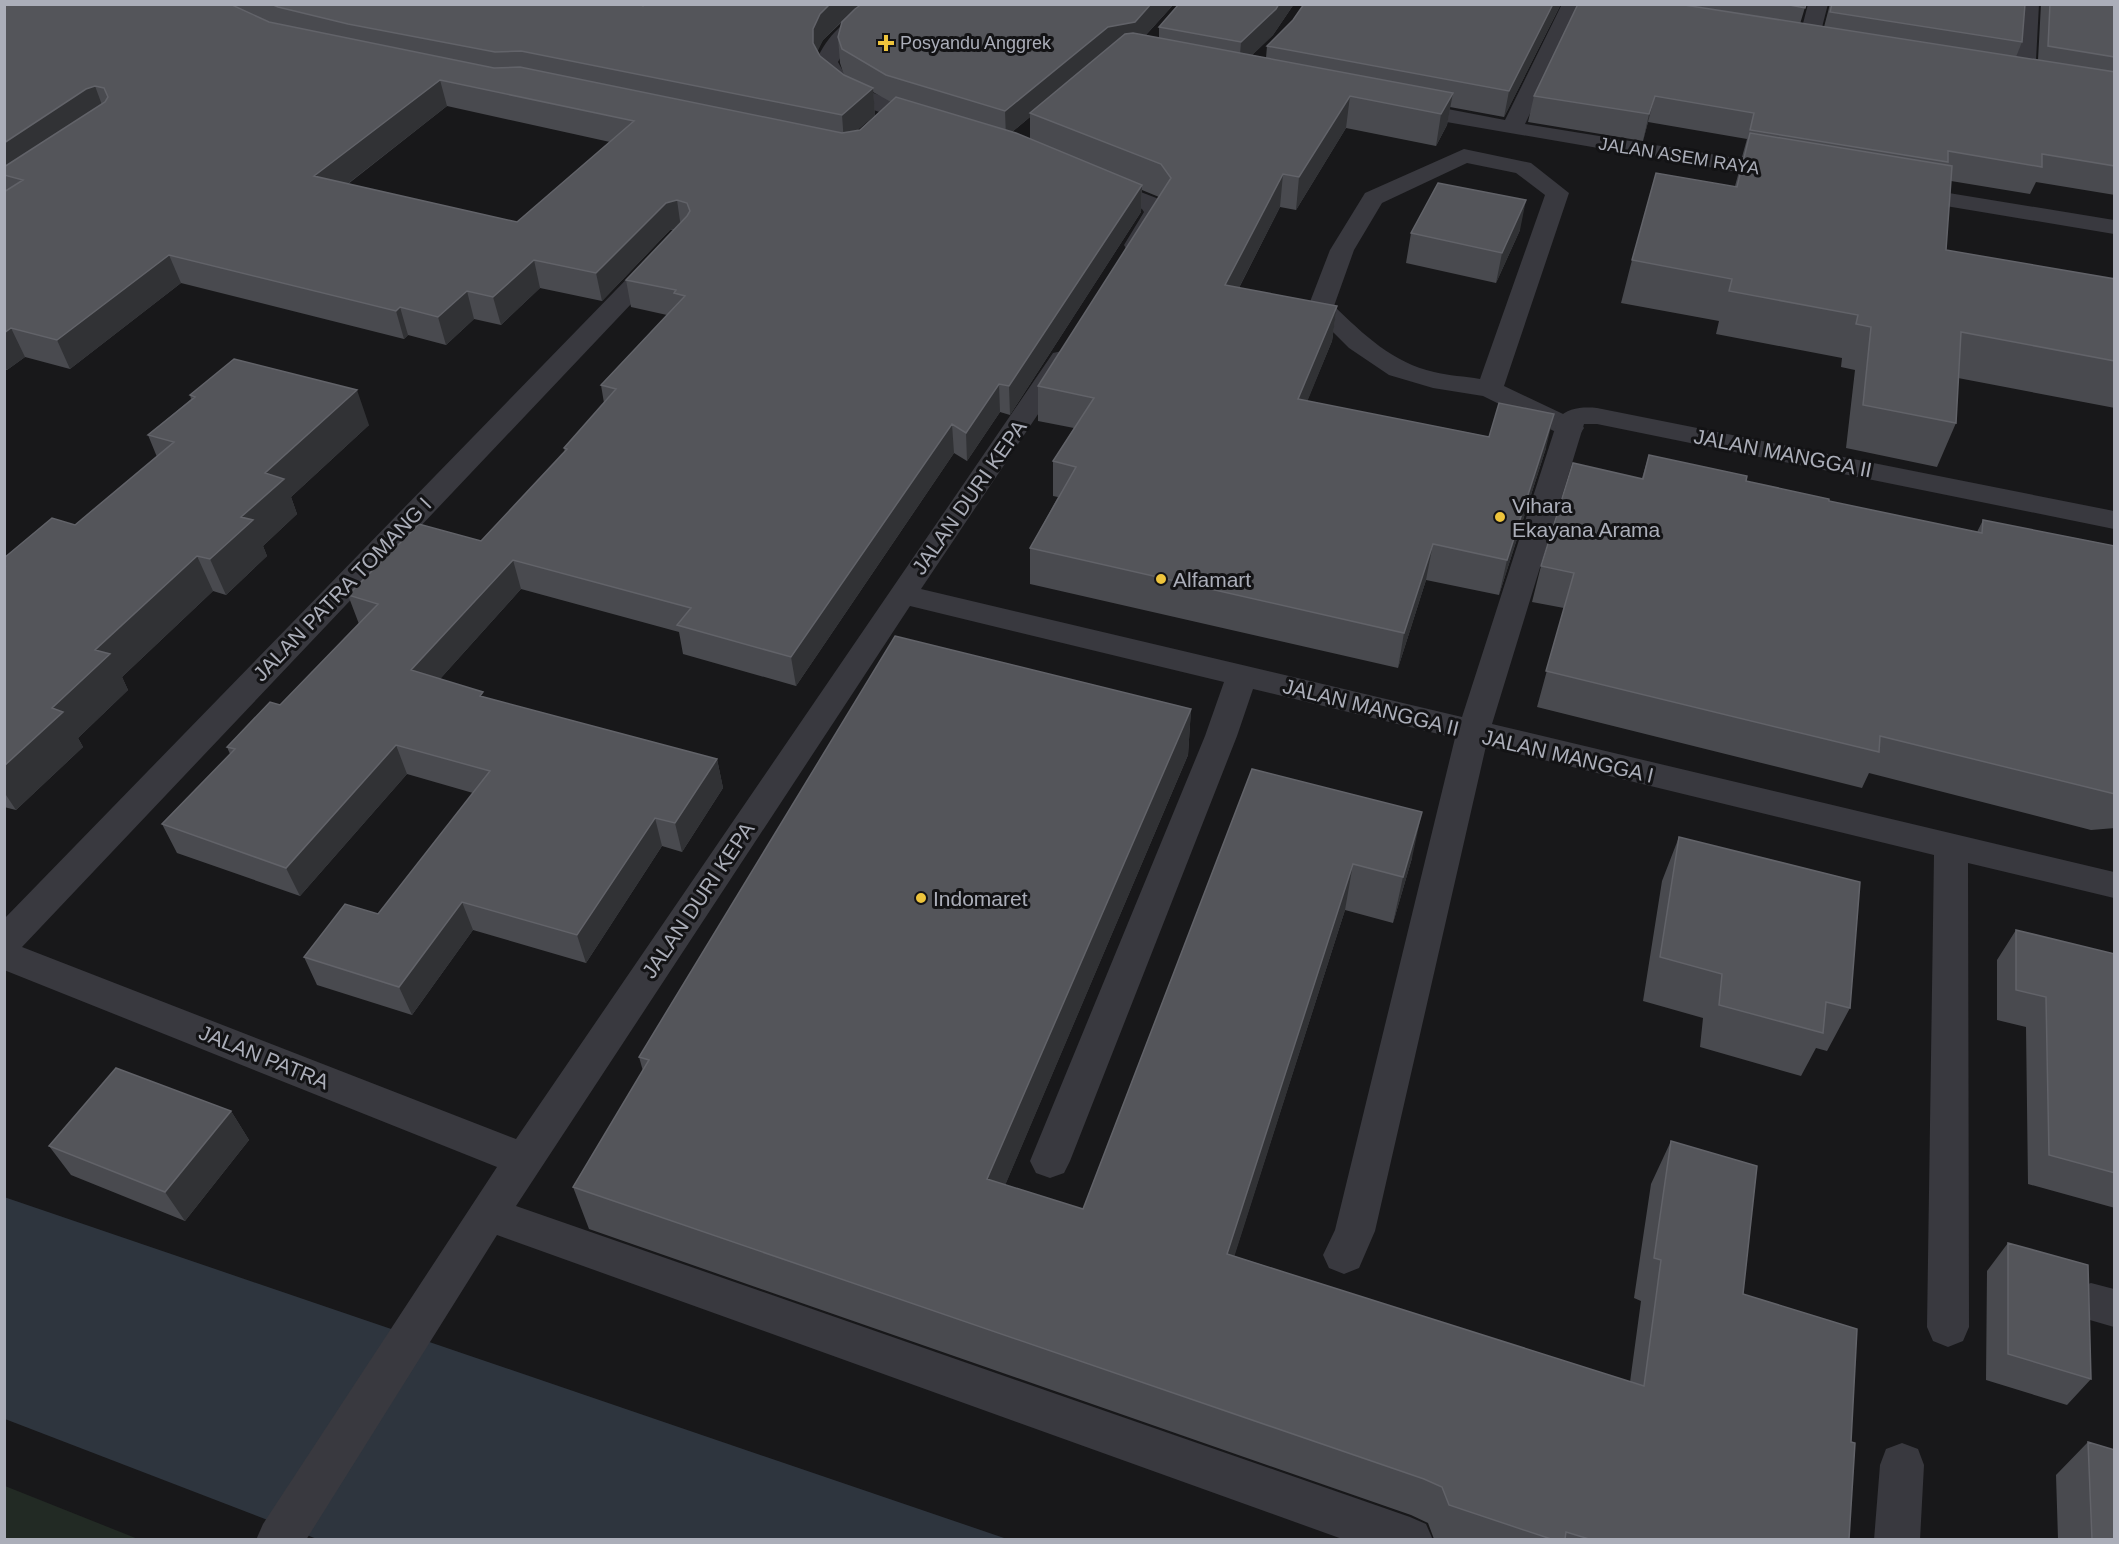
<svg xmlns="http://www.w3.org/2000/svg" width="2119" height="1544" viewBox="0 0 2119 1544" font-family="Arial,sans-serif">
  <rect width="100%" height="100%" fill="#18181a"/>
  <!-- green -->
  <path fill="#222a24" d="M5,1486L138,1539H5Z"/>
  <!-- water -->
  <path fill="#2e353e" d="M4,1197L1007,1539H317L5,1419Z"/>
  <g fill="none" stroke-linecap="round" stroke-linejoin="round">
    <!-- lane -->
    <path fill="#39393f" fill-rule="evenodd" d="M1464,149L1531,163L1569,193L1504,386L1580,422L1584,428L1580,434L1570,436L1560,434L1483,396L1433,388L1389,375L1349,348L1308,307L1330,250L1365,193ZM1467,163L1516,173L1545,195L1480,379C1465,376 1449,376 1434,372C1393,363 1363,334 1334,306L1354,250L1382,203Z
      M2091,1283L2114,1289V1327L2076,1316L2070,1302L2076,1288Z"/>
    <!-- street -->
    <path fill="#39393f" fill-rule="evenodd" d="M872,4H897L850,39L838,62L850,84L934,116L937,121L934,126C920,129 850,102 836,94C825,88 820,73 816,62C827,34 847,19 872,4Z
      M1562,4H1600L1628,10L1631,14L1628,18L1621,20L1578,13L1525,124L1784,166L1792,168L1795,173L1792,178L1784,180L1406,115L1398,113L1395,108L1398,103L1406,101L1505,120Z
      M1808,4H1828L1818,43L1815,47H1801L1798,43Z
      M2019,4H2039L2035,79L2032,84H2016L2013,79Z
      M1099,176L1159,199L1168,212L1145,250L1136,252L1127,250L1124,245L1144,212L1142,209L1091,188L1087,183L1091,178Z
      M1906,186L2114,220V234L1898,198L1894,193L1898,188Z
      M659,253L668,255L671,260L668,265L22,947L516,1139L1053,353L1062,351L1071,353L1075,359L921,589L1462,717L1558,419C1567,407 1584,407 1597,408L2114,511V529L1597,424H1584L1492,724L2114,872V898L1968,863L1969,1327L1963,1341L1948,1347L1933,1341L1927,1327L1934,855L1486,746L1375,1231L1359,1268L1344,1274L1329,1268L1323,1255L1335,1230L1455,738L1253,689L1237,736L1070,1161L1064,1173L1050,1178L1036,1173L1030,1161L1205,736L1224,682L910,606L516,1206L1410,1517L1426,1524L1433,1540H1345L497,1235L306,1540H256L263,1524L497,1167L4,970V919L650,255Z
      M1902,1443L1918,1449L1924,1465L1920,1540H1874L1880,1465L1886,1449Z"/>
  </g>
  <!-- wall -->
  <path fill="#494a4f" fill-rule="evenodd" d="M4,4H1174L1146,35L1159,38V27L1179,4H1294L1273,35L1252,55L1266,58L1267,46L1293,20L1304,4H1561L1504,117L1450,107L1447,125L1436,146L1346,128L1296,210L1280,207L1239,288L1337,306L1332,341L1307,401L1546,448L1499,595L1426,580L1398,668L1030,584V548L1058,497L1053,496V461L1074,428L1038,421V386L1159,197L1142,190L1141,212L1010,415L1000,412L967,461L954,453L796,686L683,654L679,632L521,589L440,679L484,697L717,759L723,788L682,852L662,846L586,963L473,930L412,1015L317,985L304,957L378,914L473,793L407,774L300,896L177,853L162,824L230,754L227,747L280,705L359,624L348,595L481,541L565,452L564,448L604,403L601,385L667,315L631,307L626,280L674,230H670L602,301L540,288L501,325L474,319L446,345L408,335L404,339L181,283L70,369L25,357L7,370L4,369ZM847,17L838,37L840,63L844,75L820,56L817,51L823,40ZM873,92L891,102L860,130H857L875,115ZM447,106L610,142L517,222L348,184ZM1030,117V139L1012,132Z
    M1578,4H1806L1800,24L1824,27L1830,4H2025L2022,42L2016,57L2038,60L2041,4H2115V195L2036,182L2030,194L1951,181L1946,250L2112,279L2115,274V408L1958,378L1956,423L1937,467L1846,448L1855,370L1841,367L1842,358L1716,334L1719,321L1621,303L1632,260L1735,186L1743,157H1742L1747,139L1648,122L1643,141L1528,122L1534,96Z
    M1520,230L1496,283L1406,263L1411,233Z
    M190,395L369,425L291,497L297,514L263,546L267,556L226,595L213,591L122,677L128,690L78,738L83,747L16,810L4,807V558L75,525L157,457L148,435L191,399Z
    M1649,455L1746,481L1829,501L1977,532L1983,520L2115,546V828L2091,830L1869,773L1862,788L1537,707L1564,608L1532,602L1541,566L1642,478Z
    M1191,709L1188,755L1005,1185L1083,1209L1252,769L1412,858L1393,923L1345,910L1234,1256L1630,1382L1641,1301L1634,1298L1651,1184L1671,1141L1743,1294L1851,1442L1849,1539H1434L1428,1523L1411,1515L589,1229L573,1187L643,1071L639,1057Z
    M1679,837L1850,1008L1827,1051L1816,1048L1801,1076L1700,1047L1703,1018L1643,1001L1662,881Z
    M2016,930L2115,954V1208L2028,1184L2026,1027L1997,1020V960Z
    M231,1111L249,1140L185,1221L71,1175L49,1146Z
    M2008,1243L2091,1379L2067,1405L1986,1380L1987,1271Z
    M2088,1442L2115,1539H2058L2056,1475Z"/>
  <!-- shaded-wall -->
  <path fill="#313235" d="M830,4H873L865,7L845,18L823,40L816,55L813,43V29L820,14Z
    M1151,4H1174L1134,48L1030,113V117L1006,137L1005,111L1108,27Z
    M1279,4H1294L1273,35L1239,68L1241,42Z
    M1553,4H1561L1504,117L1509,91Z
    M440,80L447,106L323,203L314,176Z
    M95,86L105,113L4,175V143L86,89Z
    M873,88L875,115L844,142L842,115Z
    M1453,93L1447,125L1436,146L1441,114Z
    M1350,96L1346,128L1296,210L1299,177Z
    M1655,96L1648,122L1643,141L1649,114Z
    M1283,174L1280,207L1223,319L1225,285Z
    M1142,185L1141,212L1010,415L1009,386Z
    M677,200L681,228L670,230L602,301L596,273L666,203Z
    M1526,200L1520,230L1496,283L1502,253Z
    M169,255L181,283L70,369L57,340Z
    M534,260L540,288L501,325L493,297Z
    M467,291L474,319L446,345L438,317Z
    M1337,306L1332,341L1294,434L1298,399Z
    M400,307L408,335L404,339L396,311Z
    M11,328L25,357L7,370L4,365V333Z
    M999,384L1000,412L967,461L966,433Z
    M357,390L369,425L291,497L297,514L263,546L267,556L226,595L210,559L241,517L265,473Z
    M1554,414L1546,448L1499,595L1507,560Z
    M952,424L954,453L796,686L791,657Z
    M1433,544L1426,580L1398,668L1404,633Z
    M197,556L213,591L122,677L128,690L78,738L83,747L16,810L4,792V766L52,708L95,650Z
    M513,560L521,589L422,699L411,670Z
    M1191,709L1188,755L990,1221L987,1179Z
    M396,745L407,774L300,896L286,868Z
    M717,759L723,788L682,852L675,823Z
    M1422,812L1412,858L1393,923L1403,877Z
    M655,818L662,846L586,963L577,935Z
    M1353,864L1345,910L1222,1295L1227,1254Z
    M462,902L473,930L412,1015L399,987Z
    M231,1111L249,1140L185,1221L165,1192Z"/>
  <!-- building -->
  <path fill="#54555a" stroke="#626369" stroke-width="1.5" fill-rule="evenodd" d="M4,4H230L269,22L494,68L520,67L842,133L860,130L896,97L1016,133L1142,185L1009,386L999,384L966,433L952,424L791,657L677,625L691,608L513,560L411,670L483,692L480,696L717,759L675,823L655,818L577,935L462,902L399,987L304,957L345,904L378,914L490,771L396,745L286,868L162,824L235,749L227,747L270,702L280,705L378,604L348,595L419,524L481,541L567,449L564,448L616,389L601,385L685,296L674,293L676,290L626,280L687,216L690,211L687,203L677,200L666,203L596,273L534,260L493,297L467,291L438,317L400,307L396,311L169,255L57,340L11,328L4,333V192L23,180L4,175V167L105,102L108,97L104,88L95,86L86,89L4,143ZM440,80L634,121L517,222L314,176Z
    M271,4H639L643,6L647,4H830L820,14L813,29V43L820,56L844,75L873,88L842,115L521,51L495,52L348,24L278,7Z
    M862,4H1151L1135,22L1108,27L1005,111L886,75L842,49L838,37L842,22L855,9Z
    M1179,4H1279L1276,9L1241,42L1159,27Z
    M1304,4H1553L1509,91L1267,46L1293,20Z
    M1578,4H1678L2115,72V166L2042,154V167L1948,151V162L1750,130L1754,113L1655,96L1649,114L1534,96Z
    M1784,4H1806L1805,8Z
    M1832,4H2025L2022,42L1830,12Z
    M2050,4H2115V57L2048,46Z
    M1133,33L1453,93L1441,114L1350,96L1299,177L1283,174L1225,285L1337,306L1298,399L1489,437L1499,403L1554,414L1507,560L1433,544L1404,633L1030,548L1076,467L1053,461L1094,398L1038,386L1171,178L1161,164L1030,113L1125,34Z
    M1750,133L1952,166L1946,250L2115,279V361L1961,332L1956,423L1863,405L1871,327L1856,324L1858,315L1729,291L1732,279L1632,260L1656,173L1737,187Z
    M1438,183L1526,200L1502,253L1411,233Z
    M234,359L357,390L265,473L284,479L241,517L253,520L210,559L197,556L95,650L110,654L52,708L63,712L4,766V567L6,566H4V558L52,518L75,525L174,442L148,435L195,397L190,395Z
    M1649,455L1747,476L1746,481L1829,499V501L1982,533L1983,520L2115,546V794L1880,736L1879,752L1546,671L1574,573L1541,566L1573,463L1643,479Z
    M895,636L1191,709L987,1179L1083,1209L1252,769L1422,812L1403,877L1353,864L1227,1254L1644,1386L1661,1260L1654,1258L1671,1141L1757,1166L1743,1294L1857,1329L1851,1442L1855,1443L1849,1539H1589L1566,1532L1565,1539H1551L1449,1505L1442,1487L1424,1479L573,1187L649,1060L639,1057Z
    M1679,837L1860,882L1850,1008L1826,1002L1823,1033L1719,1005L1722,974L1660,957Z
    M2016,930L2115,954V1173L2049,1155L2046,997L2016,990Z
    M116,1068L231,1111L165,1192L49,1146Z
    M2008,1243L2088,1265L2091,1379L2008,1354Z
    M2088,1442L2115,1450V1539H2092Z"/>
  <!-- markers -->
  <g fill="#eec43c" stroke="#131315" stroke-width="2">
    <path d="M883 34h6v6h6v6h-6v6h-6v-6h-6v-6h6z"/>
    <circle cx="1500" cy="517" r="6"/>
    <circle cx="1161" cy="579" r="6"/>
    <circle cx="921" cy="898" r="6"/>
  </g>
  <g text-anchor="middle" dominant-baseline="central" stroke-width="6" stroke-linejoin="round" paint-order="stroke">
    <!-- far-poi labels -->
    <g font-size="18" fill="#abaeb9" stroke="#131315" text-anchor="start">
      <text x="900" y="43">Posyandu Anggrek</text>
    </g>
    <!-- far-street labels -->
    <g font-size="18" fill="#abaeb9" stroke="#131315">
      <text transform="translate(1679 156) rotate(9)">JALAN ASEM RAYA</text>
    </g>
    <!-- street labels -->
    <g font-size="21" fill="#abaeb9" stroke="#131315">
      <text transform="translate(1783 453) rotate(11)">JALAN MANGGA II</text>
      <text transform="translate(969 497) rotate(-55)">JALAN DURI KEPA</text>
      <text transform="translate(342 589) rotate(-46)">JALAN PATRA TOMANG I</text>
      <text transform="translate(1371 707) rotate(14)">JALAN MANGGA II</text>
      <text transform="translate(1568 756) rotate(13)">JALAN MANGGA I</text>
      <text transform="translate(698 900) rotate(-56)">JALAN DURI KEPA</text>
      <text transform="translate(264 1057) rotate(22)">JALAN PATRA</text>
    </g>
    <!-- poi labels -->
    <g font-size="21" fill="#abaeb9" stroke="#131315" text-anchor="start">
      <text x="1512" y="505">Vihara<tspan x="1512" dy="24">Ekayana Arama</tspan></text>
      <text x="1173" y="579">Alfamart</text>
      <text x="933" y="898">Indomaret</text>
    </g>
  </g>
  <!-- border -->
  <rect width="2119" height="1544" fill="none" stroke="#abaeb9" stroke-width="12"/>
</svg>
